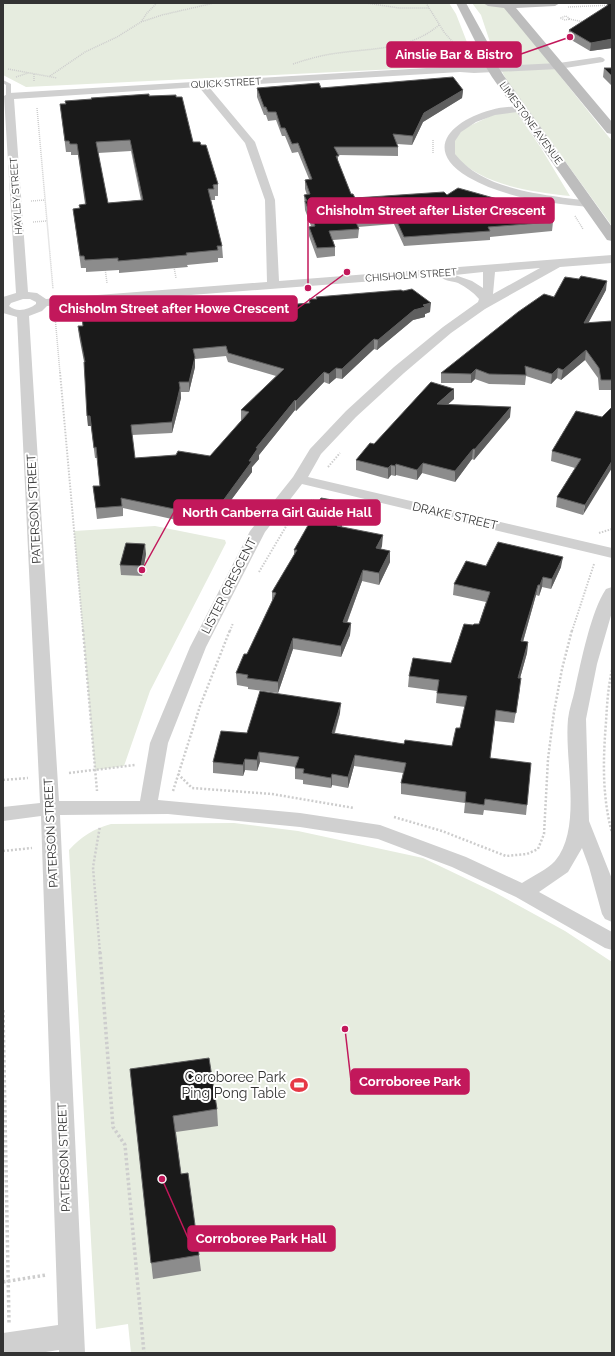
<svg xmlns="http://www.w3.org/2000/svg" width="615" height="1356" viewBox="0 0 615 1356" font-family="Raleway,sans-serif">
  <rect width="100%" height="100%" fill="#fff"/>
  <!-- green -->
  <path fill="#e6ecdf" d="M3,3H449L456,14L472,55L457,66L26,87L3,75Z
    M472,3H502L612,141V226L507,81L496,60L481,15Z
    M515,110L541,148L570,196C529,191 482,186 453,154L454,140L463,129L497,113Z
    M155,526L225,540L226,543L150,691L124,766L95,770L74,531Z
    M234,823L298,831L423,858L494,892L565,931L612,962V1353H131L128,1324L96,1329L69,850C82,836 93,829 111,824Z"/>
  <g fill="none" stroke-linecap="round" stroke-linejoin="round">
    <!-- path-far3 -->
    <path stroke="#cdcdcd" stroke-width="1.5" stroke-dasharray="1 1" stroke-linecap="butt" d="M366,3L399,8H429
      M426,3L444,32L463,54
      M568,7L612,5
      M566,16L570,19L565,20L560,18Z
      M569,19L584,22
      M141,22L147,13L157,3
      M293,64C308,59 322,55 338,53C373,48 410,50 439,25
      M8,69L57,78
      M34,74V82
      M50,76L85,52L117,37L141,22L162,15L214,3
      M16,77L28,73
      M37,108L53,289
      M433,140V154
      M31,201L45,200
      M575,216L583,229
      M33,222L46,221
      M174,267L176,278
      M105,268L107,283
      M55,316L60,373"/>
    <!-- path-far2 -->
    <path stroke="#cdcdcd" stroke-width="2" stroke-dasharray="1.5 1.5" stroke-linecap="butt" d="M60,372L83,631
      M328,467L340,453
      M302,503L314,500
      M599,533L612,529
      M259,572L291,518
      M230,631L233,623
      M572,631L594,564"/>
    <!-- path-far1 -->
    <path stroke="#cdcdcd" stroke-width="2.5" stroke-dasharray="2 2" stroke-linecap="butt" d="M83,630L97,791
      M612,670C608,687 607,705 606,722C603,760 602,796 612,833
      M69,773L135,765
      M178,774L192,788L272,794L354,808
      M3,780L28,778
      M173,791L200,706L230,630
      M394,817L442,831L506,856L527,854L538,849L544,834L548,759L554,712L562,669L572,630
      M3,851L32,848
      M100,953L93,867L100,826"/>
    <!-- path -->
    <path stroke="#cdcdcd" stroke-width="3.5" stroke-dasharray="2.5 2.5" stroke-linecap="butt" d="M100,952L113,1127L125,1145L144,1353
      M3,1010L9,1323
      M3,1282L46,1275"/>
    <!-- service -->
    <path fill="#d0d0d0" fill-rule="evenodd" d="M3,80L11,84V97L6,96V85L3,83Z"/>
    <!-- minor -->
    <path fill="#d0d0d0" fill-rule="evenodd" d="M600,57L603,58L605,60L603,62L559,69L474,73L460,72L209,87L255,142L275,200L279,281L612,255V263L560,267L485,309L451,333L404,373L356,417L321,454L308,477L612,548V558L302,484L265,532L206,647L168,743L158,800L300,813L380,825L466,857L522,883C531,877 548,869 555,861C583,827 564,761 568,719C569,709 573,699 575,689C581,662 591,611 606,589L612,587V612L597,664L586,719L589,821L612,879V922L605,919L602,914L589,867L582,848L568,872L539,892L612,932V950L605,948L516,897L452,867L378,839L300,827L168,814L60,815L85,1353H59V1350L39,1353H3V1333L58,1325L41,816L3,821V807L40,803L17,317L3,313V297L16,293L4,96L9,93L460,66L474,67L559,63ZM199,87L245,143L265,200L267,282L46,299L37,293L28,292L14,99ZM540,268L493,294L495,272ZM483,272V288L472,281L455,275ZM440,276C444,281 452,281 458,283C466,287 473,292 479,299L478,302L443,327L394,367L346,411L310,449L293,477L250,531L190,647L150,743L140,801H59L29,316L42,311L47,306ZM23,299H30L36,302V304C28,310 17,313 9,306L11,303Z
      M521,106L526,109L524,111L495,115L476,122L461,132L455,141V154C478,184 523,192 559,197C570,199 582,199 593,202L594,204L593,206L589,207C549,203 504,198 468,177C421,149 453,120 491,110C500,107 511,107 521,106Z"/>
    <!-- secondary -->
    <path fill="#bdbdbd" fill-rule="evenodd" d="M456,3H466L488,43L493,59L504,76L612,227V241L607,240L492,77L481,59L476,43Z
      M483,3H560L555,6L516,8L612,122V134L607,133L504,8L488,6Z"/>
  </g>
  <!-- wall -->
  <path fill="#8c8c8c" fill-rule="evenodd" d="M607,3H612V48L590,51L568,38L569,30L607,6Z
    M604,68H612V86L603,77Z
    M257,88H321L463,90L462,98L423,122L412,145L397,144L398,147V156L338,155V162L351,194L355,198L447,195L553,222L552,231L490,237V240L404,246L394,224L358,227L359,229L358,238L333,240L335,247V256L317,258L309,236V227L311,226L305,210L304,195H307L305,189V180L309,179L298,152L292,153L285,136H282L276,120L268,121L266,115H264L257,97Z
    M149,96L193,142L218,184V196H215V200H211L222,246L223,258H218V262L187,265L188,267L119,273V270L86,272V268H81L73,209L80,208L85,204L78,155H71V152H66L60,104ZM131,151L141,200L108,203L98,153Z
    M606,290L588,323L612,321V390H599L598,378L585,360L561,380L557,378L551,384L526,376L525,385L489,384L475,379L471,383H441V373Z
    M316,297L430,312L425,314V317L413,320L377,350L374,349L342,379L336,378L329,384L324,382L296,411L295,410L259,455V459L252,467V472L217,519H216L212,524L187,519L185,522L123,508V516L97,519L93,486H100L97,458H95L91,426H88L84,362L79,336L78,326H83L136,314V310L157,311L174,314L255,308L254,302L273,306L309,303V299H316ZM226,356L228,362L276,376L241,410V420H242L210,456L135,458L132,435L172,433L181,398V392H189L195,367V359Z
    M454,399L447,405L510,417L474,460L472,459L455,482L422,473L417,480L396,475L395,476L391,475L388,479L356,470V460L374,444Z
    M602,417L583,515L556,507L557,497L575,468L551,461L552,451Z
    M344,502V513L342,516V527L382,546L381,549L390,551V562L379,585L362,581L347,623H351L350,635L341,657L293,649L278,693L248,689V687L237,685L236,673L247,654L272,601V592L294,555V550L309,524V519Z
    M146,554L142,576L121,575L120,565Z
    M486,566L561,567L551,589L542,587L539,596L536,595L523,642H528L527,653L520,678V689L514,723L495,721L490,758L527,805L526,815L484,810L483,815L464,813L465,803L401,794V783L403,773L354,766L348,788L332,785L331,788L303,784V780L295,779V767L260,762L257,771L245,770L243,776L213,773V762L247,733L340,713L335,733L404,744L452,746L460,728L465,707L436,703L437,691L408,687L409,676L451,663L473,625L479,624L486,602L453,595L454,584Z
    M130,1069L217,1109L218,1126L176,1132L181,1174L199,1255L201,1271L153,1279Z"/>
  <!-- shaded-wall -->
  <path fill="#5f5f5f" d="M612,39V48L590,51L591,43Z
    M463,90L462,98L423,122L412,145L413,136L424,113Z
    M607,281L606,290L583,333L584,323Z
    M431,303L430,312L425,314V317L413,320L377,350L378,340L414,310L423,305Z
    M374,339V349L342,379V369Z
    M586,350L585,360L561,380L563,370Z
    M195,357V367L189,392V382Z
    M336,368V378L329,384V374Z
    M558,368L557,378L551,384L552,374Z
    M476,369L475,379L471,383V374Z
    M324,372V382L296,411V401Z
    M180,388L181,398L172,433V422Z
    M454,389V399L437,414V404Z
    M295,400V410L259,455V459L252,467V472L217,519V509L249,461L256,448Z
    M511,407L510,417L474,460L475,449Z
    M87,416H90L91,426H88Z
    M473,449L472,459L455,482V471Z
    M612,461V468L583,515L585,505Z
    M423,463L422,473L417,480V470Z
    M396,464V475L395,476V466Z
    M391,465V475L388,479V468Z
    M344,502V513L336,526L337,515Z
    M215,508L216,519L212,524L211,514Z
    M186,509L187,519L185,522L184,511Z
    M342,516V527L337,526Z
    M383,535L382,546L376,559V548Z
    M145,544L146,554L142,576L141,566Z
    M390,551V562L379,585V573Z
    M563,557L561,567L551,589L552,579Z
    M363,570L362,581L343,633V622Z
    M543,577L542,587L539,596L540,585Z
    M538,585L536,595L520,652L521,641Z
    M351,623L350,635L341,657V646Z
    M293,638V649L278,693V682Z
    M528,642L527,653L517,689L518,678Z
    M341,703L340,713L331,744L332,733Z
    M259,752L260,762L257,771V760Z
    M355,755L354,766L348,788V777Z
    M245,759V770L243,776V765Z
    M332,774V785L331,788V778Z"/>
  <!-- building -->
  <path fill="#1a1a1a" stroke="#5f5f5f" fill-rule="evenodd" d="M607,3H612V39L591,43L569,30L608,5Z
    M604,68H612V76Z
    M453,77L463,90L424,113L413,136L393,134L398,147H334L339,156H336L351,194H353L355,198L444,192L447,195L458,188L526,207L542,206L553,222L488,227L490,231L404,237L394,215L354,218L359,229L329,231L335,247L317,248L309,227L315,226L305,201H307L304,195L310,194L305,180L312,179L298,143L292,144L285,128H281L276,112H268L266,107H264L257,88L319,83L321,88Z
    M149,94V96L176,95V97H182L193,142H200L201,145H206L218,184L213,185L214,189H208L222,246H217L218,250L186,253L187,255L118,261V258L85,260L84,256H80L73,209L80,208L79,205L86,204L77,144H70L69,141H65L60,104H66L65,101L92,99L91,98ZM130,140L143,200L108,203L96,142Z
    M581,276L607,281L584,323L612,321V380H601L599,368L586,350L563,370L558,368L552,374L525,366L526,375L489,374L476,369L471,374L441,373L518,312L544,294L554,297L565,277L579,279Z
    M412,289L431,303L423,305L425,307L414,310L378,340L374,339L342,369L336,368L329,374L324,372L296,401L295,400L256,448H258L249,461H252L217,509L215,508L211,514L186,509L184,511L121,498L122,506L96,508L93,486H100L96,447L94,448L90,416H87L84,362H85L78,326H83L82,318L137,314L136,310L157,309V311L173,310L174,314L256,308L254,302L272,301L273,306L310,303L309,299H317L316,297L401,290L403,291ZM226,346L228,353L284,369L241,410L249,412L210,456L178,451L176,455L135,458L131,425L172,422L180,388L179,382H189L195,357L193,349Z
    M431,382L454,389L437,404L511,407L475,449H473L455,471L423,463L417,470L396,464L395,466L391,465L388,468L356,460L370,443L374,444Z
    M612,407V461L585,505L557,497L581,459L552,451L576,411L602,417Z
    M321,498L344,502L337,515L342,516L337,526L383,535L376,548L390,551L379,573L363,570L343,622L351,623L341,646L293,638L278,682L247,678L248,675L236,673L244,654H247L276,593L272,592L297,550H294L311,520L309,519Z
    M498,542L563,557L552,579L543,577L540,585H538L521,641L528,642L518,678H521L516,713L496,710L490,758L531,763L527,805L485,799L484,805L465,802L466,792L401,783L406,763L355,755L348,777L332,774L331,778L303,773L304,769L295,768L299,757L259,752L257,760L245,759L243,765L213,762L221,731L247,733L260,691L341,703L332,733L404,744L405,740L452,746L456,728H460L467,696L437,693L439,680L409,676L413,658L451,663L464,624L473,625L474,624H479L490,592L454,584L466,561L486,566Z
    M126,543L145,544L141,566L120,565Z
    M209,1058L217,1109L173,1116L181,1174L188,1173L199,1255L151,1263L130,1069Z"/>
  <!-- icons -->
  <defs>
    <g id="stadium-bare" transform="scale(1.38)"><path d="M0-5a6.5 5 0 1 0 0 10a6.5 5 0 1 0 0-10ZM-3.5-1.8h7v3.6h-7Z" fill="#e63946" stroke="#fff" stroke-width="2.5" paint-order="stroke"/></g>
  </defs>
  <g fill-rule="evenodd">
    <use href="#stadium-bare" x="299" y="1085"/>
  </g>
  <g text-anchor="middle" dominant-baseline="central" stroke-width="4" stroke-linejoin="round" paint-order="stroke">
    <!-- far-street labels -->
    <g font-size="10" fill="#333" stroke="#fff">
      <text transform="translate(226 83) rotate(-3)">QUICK STREET</text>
      <text transform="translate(531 123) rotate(54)">LIMESTONE AVENUE</text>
      <text transform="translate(16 196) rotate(-94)">HAYLEY STREET</text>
      <text transform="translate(411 275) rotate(-4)">CHISHOLM STREET</text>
    </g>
    <!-- street labels -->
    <g font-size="12" fill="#333" stroke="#fff">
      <text transform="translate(34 509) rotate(-93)">PATERSON STREET</text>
      <text transform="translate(455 516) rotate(13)">DRAKE STREET</text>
      <text transform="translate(229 586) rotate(-63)">LISTER CRESCENT</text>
      <text transform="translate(51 833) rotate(-93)">PATERSON STREET</text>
      <text transform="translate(64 1157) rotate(-92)">PATERSON STREET</text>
    </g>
    <!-- near-poi labels -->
    <g font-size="14" fill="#333" stroke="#fff" text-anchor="end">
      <text x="286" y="1077">Coroboree Park<tspan x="286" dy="16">Ping Pong Table</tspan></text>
    </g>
  </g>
  <!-- callouts -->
  <path fill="none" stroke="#c2185b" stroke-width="1.5" d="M570 37L521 54M308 288L308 211M347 272L297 309M142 570L174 512M345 1029L351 1081M162 1179L188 1238"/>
  <g fill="#c2185b" stroke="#fff" stroke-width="1.5">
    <circle cx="570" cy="37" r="4"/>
    <circle cx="308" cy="288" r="4"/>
    <circle cx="347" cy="272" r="4"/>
    <circle cx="142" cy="570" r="4"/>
    <circle cx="345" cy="1029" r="4"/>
    <circle cx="162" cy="1179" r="4"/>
  </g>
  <g fill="#c2185b" stroke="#c2185b" stroke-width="1.5">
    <rect x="387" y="42" width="134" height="25" rx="4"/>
    <rect x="308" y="198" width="246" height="25" rx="4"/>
    <rect x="50" y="296" width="247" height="25" rx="4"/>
    <rect x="174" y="500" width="206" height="25" rx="4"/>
    <rect x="351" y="1069" width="118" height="25" rx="4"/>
    <rect x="188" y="1226" width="147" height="25" rx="4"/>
  </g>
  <g font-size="13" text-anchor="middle" font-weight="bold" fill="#fff">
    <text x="454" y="59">Ainslie Bar &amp; Bistro</text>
    <text x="431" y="215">Chisholm Street after Lister Crescent</text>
    <text x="174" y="313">Chisholm Street after Howe Crescent</text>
    <text x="277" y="517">North Canberra Girl Guide Hall</text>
    <text x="410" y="1086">Corroboree Park</text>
    <text x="261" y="1243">Corroboree Park Hall</text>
  </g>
  <!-- border -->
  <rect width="615" height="1356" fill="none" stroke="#333333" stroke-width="8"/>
</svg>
